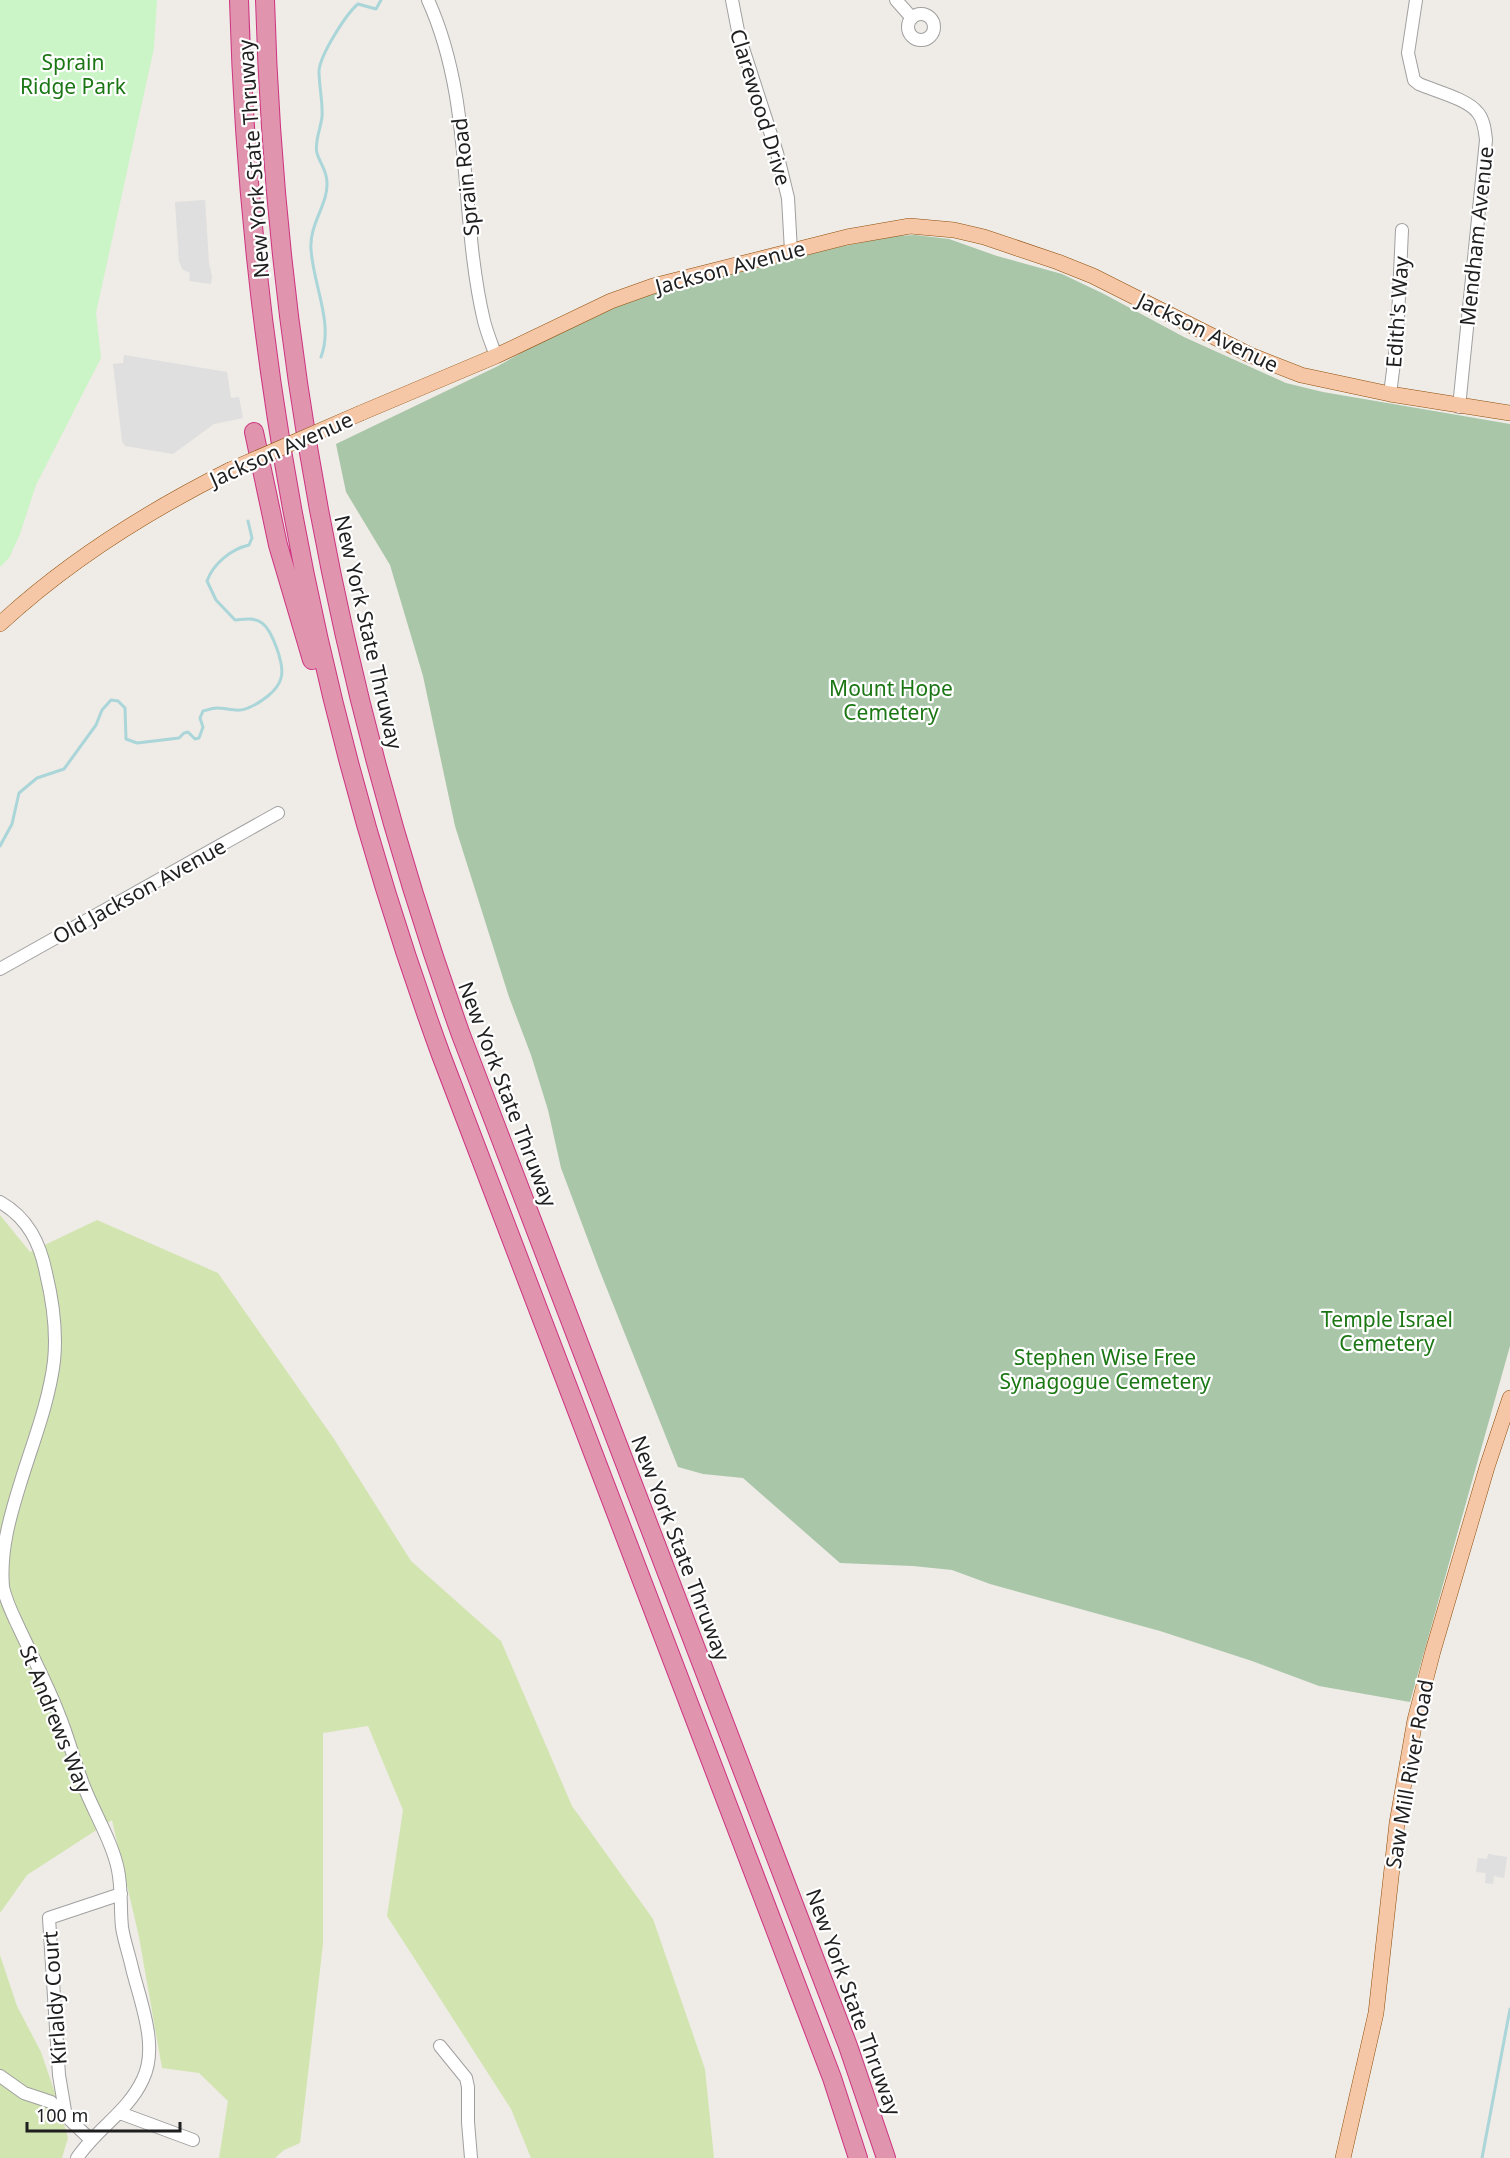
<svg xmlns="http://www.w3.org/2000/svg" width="1510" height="2158" viewBox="0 0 1510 2158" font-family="'Noto Sans',sans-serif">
  <rect width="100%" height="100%" fill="#efebe6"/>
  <!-- grass -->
  <path fill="#d2e5b0" d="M0,1215L30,1252L97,1220L218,1273L334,1439L411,1561L501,1641L572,1806L653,1919L705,2069L714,2158H531L511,2109L387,1916L403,1810L368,1726L323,1733V1944L300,2143L284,2150L275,2158H219L228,2101L199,2073L162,2068L139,1937L112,1820L27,1875L0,1913Z
    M0,1955L17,2006L41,2052L55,2093L68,2138L62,2158H0Z"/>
  <!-- cemetery -->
  <path fill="#a9c6a9" d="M915,235L949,239L997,256L1062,274L1104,294L1184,337L1286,383L1323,392L1510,424V1346L1410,1702L1319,1686L1252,1661L1160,1631L990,1584L952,1570L913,1566L840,1563L743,1478L703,1474L678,1467L599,1269L561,1168L548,1110L531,1055L509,997L455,826L423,676L390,565L346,492L336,444L498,366L560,331L661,287L752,269L839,247L896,236Z"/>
  <!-- park -->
  <path fill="#cbf5c7" d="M0,0H157L154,48L96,313L101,358L36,485L20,534L9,558L0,567Z"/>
  <!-- parking -->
  <path fill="#dfdfdf" d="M205,200L209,263L212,277L211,284L189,281L190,273L182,269L179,261L175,202Z
    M124,355L227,372L231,398L239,397L243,418L214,424L173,454L125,446L122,441L113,364L123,363Z
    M1488,1854L1507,1857L1504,1878L1494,1876L1493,1884L1485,1883L1486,1873L1476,1872L1478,1858L1487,1859Z"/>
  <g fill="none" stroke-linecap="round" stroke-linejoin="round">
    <!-- stream -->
    <path stroke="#aad6d9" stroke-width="3" d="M321,357C334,323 313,285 311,249C309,225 328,204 327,183C327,170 320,164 317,153C314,143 321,127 322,117C323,102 319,86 319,71C320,55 346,14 358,4L376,9L381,0
      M0,846L12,824L19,793L37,778L64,769L96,725L102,710L111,700L118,701L125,708L126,739L137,743L179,738L184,733L188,732L195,739L199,738L203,727L200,718L203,711C207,710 212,708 217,708C227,708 238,713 248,708C260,703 278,691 281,678C285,665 272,630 262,623C254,617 244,619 235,620L216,600L207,581C213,564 231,549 249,545L252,538L248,521
      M1482,2158L1510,2009"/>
    <!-- minor casing -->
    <g stroke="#a0a0a0" stroke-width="14">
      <path id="minor" d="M428,0C474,101 459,216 484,321C487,333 492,345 496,356
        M732,0L739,36L777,153L788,198L791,251
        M896,0L912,18
        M1416,0L1408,53L1414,80L1419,84C1435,91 1468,99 1478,113C1484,120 1485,131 1486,140L1459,407
        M908 27a13 13 0 1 1 26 0a13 13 0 1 1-26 0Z
        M1390,394L1397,339L1402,230
        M0,969L278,813
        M0,1202C28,1218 40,1243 46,1273C53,1302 57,1332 54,1361C49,1402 33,1442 21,1481C10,1516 0,1550 3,1587C6,1602 14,1617 20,1630C33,1658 48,1686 59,1715C69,1739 75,1765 85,1789C95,1814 113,1844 118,1870C122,1889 120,1908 122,1927C124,1941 129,1954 132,1968C140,2001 159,2046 143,2079C128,2112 96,2129 77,2158
        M440,2046L466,2078L468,2087V2122L471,2158
        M0,2076L24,2093L51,2102L91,2140
        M120,2113L193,2140
        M66,2117L59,2075L49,1918L121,1894"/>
    </g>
    <!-- major casing -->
    <g stroke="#8f4f0c" stroke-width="16">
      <path id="major" d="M361,413L496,356L611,301L653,286L847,237L910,226L954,230L984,237L1058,262L1093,276L1250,355L1301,375L1390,394L1510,413
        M0,624C68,561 148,511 230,470
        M1343,2158L1376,2013L1397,1823L1415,1720L1433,1651L1487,1467L1510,1398"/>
    </g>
    <!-- highway casing -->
    <g stroke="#cd3380" stroke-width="20">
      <path id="highway" d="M239,0C249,361 317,715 441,1055L832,2078L858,2158
        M265,0C275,354 342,702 461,1035L848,2046L886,2158
        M254,432L278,545L312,660"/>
    </g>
    <!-- minor -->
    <use href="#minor" stroke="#fff" stroke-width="12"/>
    <!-- major -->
    <use href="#major" stroke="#f5c7a6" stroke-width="15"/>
    <!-- highway -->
    <use href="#highway" stroke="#e094ae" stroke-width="18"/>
    <!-- major-bridge casing -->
    <g stroke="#8f4f0c" stroke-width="16" stroke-linecap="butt">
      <path id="major-bridge" d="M230,470L361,413"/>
    </g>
    <!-- major-bridge -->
    <use href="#major-bridge" stroke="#f5c7a6" stroke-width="15"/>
  </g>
  <g text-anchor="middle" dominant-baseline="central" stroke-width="4.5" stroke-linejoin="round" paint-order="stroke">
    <!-- park labels -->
    <g font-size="21" fill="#1b7614" stroke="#fff">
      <text x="73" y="62">Sprain<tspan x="73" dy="24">Ridge Park</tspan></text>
      <text x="891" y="688">Mount Hope<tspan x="891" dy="24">Cemetery</tspan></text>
      <text x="1387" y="1319">Temple Israel<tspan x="1387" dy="24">Cemetery</tspan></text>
      <text x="1105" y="1357">Stephen Wise Free<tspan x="1105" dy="24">Synagogue Cemetery</tspan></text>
    </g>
    <!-- street labels -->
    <g font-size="21" fill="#1f1f1f" stroke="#fff">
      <text transform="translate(761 107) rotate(73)">Clarewood Drive</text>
      <text transform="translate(253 159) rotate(-94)">New York State Thruway</text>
      <text transform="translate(465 177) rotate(-96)">Sprain Road</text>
      <text transform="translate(1476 236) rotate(-84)">Mendham Avenue</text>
      <text transform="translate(730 267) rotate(-15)">Jackson Avenue</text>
      <text transform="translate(1397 312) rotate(-86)">Edith's Way</text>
      <text transform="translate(1208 332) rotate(26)">Jackson Avenue</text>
      <text transform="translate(281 449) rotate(-24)">Jackson Avenue</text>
      <text transform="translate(369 632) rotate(77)">New York State Thruway</text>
      <text transform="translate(139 891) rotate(-29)">Old Jackson Avenue</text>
      <text transform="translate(508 1094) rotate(69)">New York State Thruway</text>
      <text transform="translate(681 1548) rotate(69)">New York State Thruway</text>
      <text transform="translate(56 1719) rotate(68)">St Andrews Way</text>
      <text transform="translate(1409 1774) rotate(-80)">Saw Mill River Road</text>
      <text transform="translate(54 1998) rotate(-94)">Kirlaldy Court</text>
      <text transform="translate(854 2002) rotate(70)">New York State Thruway</text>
    </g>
  </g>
  <!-- scale -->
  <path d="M27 2122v9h153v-9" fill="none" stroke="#1f1f1f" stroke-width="3"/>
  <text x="36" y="2122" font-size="18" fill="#1f1f1f" stroke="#ffffff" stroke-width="4.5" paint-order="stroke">100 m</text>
</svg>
